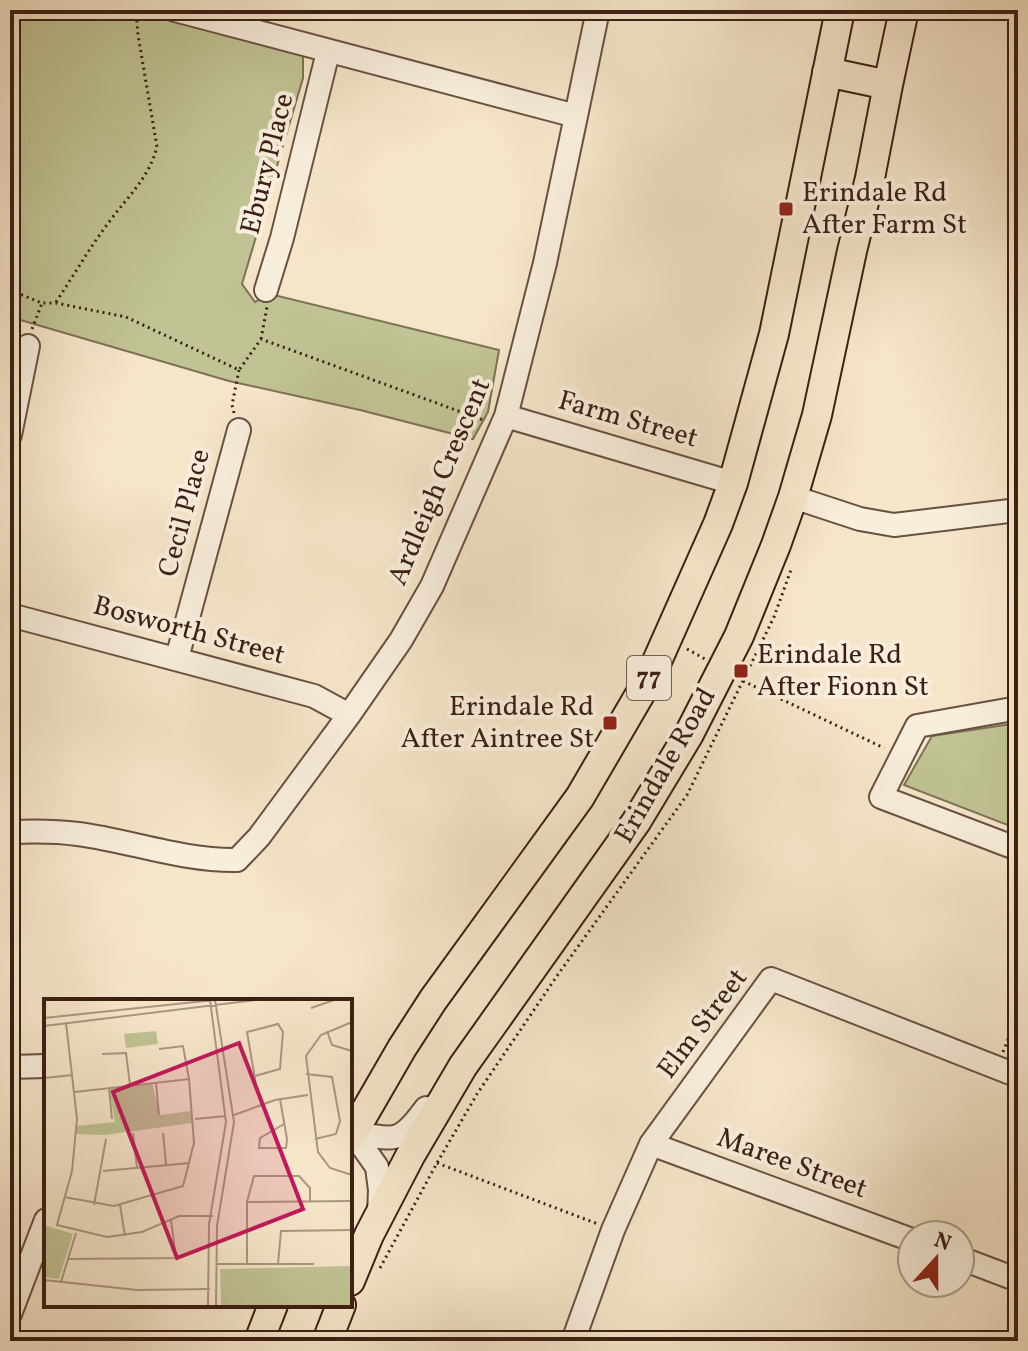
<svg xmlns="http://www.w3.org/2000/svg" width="1028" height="1351" viewBox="0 0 1028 1351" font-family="Vollkorn,serif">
  <rect width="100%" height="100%" fill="#f5e5c9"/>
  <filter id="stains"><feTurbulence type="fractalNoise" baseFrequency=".0025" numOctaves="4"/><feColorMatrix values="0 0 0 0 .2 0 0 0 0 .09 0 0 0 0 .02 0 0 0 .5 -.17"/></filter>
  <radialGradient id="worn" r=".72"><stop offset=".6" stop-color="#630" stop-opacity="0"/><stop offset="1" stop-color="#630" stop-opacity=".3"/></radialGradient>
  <!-- green -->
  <path fill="#c0c394" stroke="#7e7154" stroke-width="2" d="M10,10H164L303,46V78L242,284L255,302L270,294L499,350L488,412L473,439L360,410L229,381L10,317Z
    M1018,723V829L904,785L932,736Z"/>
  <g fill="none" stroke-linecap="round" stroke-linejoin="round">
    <!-- minor casing -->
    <g stroke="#6a5042" stroke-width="26">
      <path id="minor" d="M576,116L598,10
        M266,290L282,238L328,52
        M506,416L733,483
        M10,435L28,346
        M793,497L860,519L894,525L1018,510
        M10,615L314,696L349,715
        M177,658L239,430
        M1018,708L917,726L881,797L1018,849
        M10,832C33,831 56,831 78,834C131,841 183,861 237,860L259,837L349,715L401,640L432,586L506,416L545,263L576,116L175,10
        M10,1067L46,1066
        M351,1130L377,1167L380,1190L379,1214
        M350,1134C394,1136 396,1149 426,1108
        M651,1144L912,1240
        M960,1258L1018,1280
        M10,1314L46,1220
        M573,1341L613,1230L651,1144L771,979L1018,1076"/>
    </g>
    <!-- major casing -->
    <g stroke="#3c1f15" stroke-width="32">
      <path id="major" d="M827,72L888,85
        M350,1138L402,1048L433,1000L580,797L650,677L718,524L733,483L774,334L840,10
        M350,1281L369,1235L410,1156L463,1066L636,822L689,734L739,636L776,545L793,497L817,415L852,251L870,178L888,85L904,10
        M259,1341L273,1305
        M327,1341L341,1305"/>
    </g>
    <!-- path -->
    <path stroke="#3c1f15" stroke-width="3" stroke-dasharray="2 4" stroke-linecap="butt" d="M10,290L42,303H56L126,317L239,370L261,339L483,420
      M56,302C74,275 90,247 109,222C128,196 149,178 157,147L138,35L136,10
      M32,329L42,303
      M261,339L267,307
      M234,413L232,405L239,370
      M687,649L705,659
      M743,681L884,748
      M1003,1052L1018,1014
      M437,1163L598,1224
      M380,1268L437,1163L477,1094L559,973L687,795L774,617L792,567"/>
    <!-- minor -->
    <use href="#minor" stroke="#f8eedc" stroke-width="22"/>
    <!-- major -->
    <use href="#major" stroke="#f5e5c9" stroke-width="28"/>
  </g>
  <!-- markers -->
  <g fill="#8f2418" stroke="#f8eedc" stroke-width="3">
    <rect x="778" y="201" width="16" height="16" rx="4"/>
    <rect x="733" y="663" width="16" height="16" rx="4"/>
    <rect x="602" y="715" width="16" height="16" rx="4"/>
  </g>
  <g text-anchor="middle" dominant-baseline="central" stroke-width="8" stroke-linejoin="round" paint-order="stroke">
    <!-- shield labels -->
    <rect fill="#f8eedc" stroke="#745d51" stroke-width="2" x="627" y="656" width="44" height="44" rx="6"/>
    <g font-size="26" font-weight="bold" fill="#3c1f15">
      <text x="649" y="678">77</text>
    </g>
    <!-- street labels -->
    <g font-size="28" fill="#3c1f15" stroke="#f8eedc">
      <text transform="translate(268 164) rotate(-76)">Ebury Place</text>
      <text transform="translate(628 420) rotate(16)">Farm Street</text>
      <text transform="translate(440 482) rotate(-67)">Ardleigh Crescent</text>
      <text transform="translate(185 513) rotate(-75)">Cecil Place</text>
      <text transform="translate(189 631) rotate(15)">Bosworth Street</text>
      <text transform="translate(666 766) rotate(-60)">Erindale Road</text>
      <text transform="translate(703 1024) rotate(-53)">Elm Street</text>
      <text transform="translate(792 1164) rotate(20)">Maree Street</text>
    </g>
    <!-- poi labels -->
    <g font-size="28" fill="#3c1f15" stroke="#f8eedc" text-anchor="start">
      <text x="802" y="193">Erindale Rd<tspan x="802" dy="32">After Farm St</tspan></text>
      <text x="757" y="655">Erindale Rd<tspan x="757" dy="32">After Fionn St</tspan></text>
      <text x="594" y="707" text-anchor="end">Erindale Rd<tspan x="594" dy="32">After Aintree St</tspan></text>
    </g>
  </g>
  <!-- overview -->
  <g transform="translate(44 999)">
    <rect width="308" height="308" fill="#f5e5c9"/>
    <path d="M112,32L114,45L82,49L80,35ZM108,84L116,116L147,112L148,124L61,136L32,135V127L71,123L65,89ZM0,226L29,235L15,280L0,278ZM308,267V307H177L176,270Z" fill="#c0c394"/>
    <path fill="none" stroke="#ab9681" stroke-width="2" d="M171,1L190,123L173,227L172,307M267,9L290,1M0,19L170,1M308,23L277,36L262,57L274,153L286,169L308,176M22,24L33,120L28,172L13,226L63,238L98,233L135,217H169M0,27L212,1M283,32L288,46L308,52M115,50L139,47L145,80M58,55L82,54L86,86M262,75L288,78L296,122L292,135L271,140M211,77L236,70L239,33L234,25L203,33L213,92L220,107M0,79L29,76M112,84L115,116M65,89L68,120M236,100L243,140L242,149H215L216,139L240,125M190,116L231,101L264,96M151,120L182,117M89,134L93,169M119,134L122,165M59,172L146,164M20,198L70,207L139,187L150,144L145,80L31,93M203,203L308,202M50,206L62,140M76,206L81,237M23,260L132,259L127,221M172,265H270M203,265V203L210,177H255L266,189V202M234,265L237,232L308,231M0,281L93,291L166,290M17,283L32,234M164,307L165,225L182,123L166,1"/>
    <path fill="#c2185b" fill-opacity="0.15" stroke="#c2185b" stroke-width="4" d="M195,44L259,210L133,259L69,93Z"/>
    <rect width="308" height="308" fill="none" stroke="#3c1f15" stroke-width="4"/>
  </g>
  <!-- margin -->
  <rect width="1028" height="1351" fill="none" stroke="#f5e5c9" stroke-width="40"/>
  <rect x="12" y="12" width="1004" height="1327" fill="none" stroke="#3c1f15" stroke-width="4"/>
  <rect x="20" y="20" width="988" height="1311" fill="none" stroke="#3c1f15" stroke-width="2"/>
  <!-- north arrow -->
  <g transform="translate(936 1259) rotate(21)"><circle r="38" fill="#f8eedc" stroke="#ad9b8c" stroke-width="2"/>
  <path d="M0-6L14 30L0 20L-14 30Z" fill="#8f2418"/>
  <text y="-12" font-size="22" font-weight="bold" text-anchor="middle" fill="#3c1f15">N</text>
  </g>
  <rect width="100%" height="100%" filter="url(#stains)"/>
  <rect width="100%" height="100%" fill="url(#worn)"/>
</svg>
